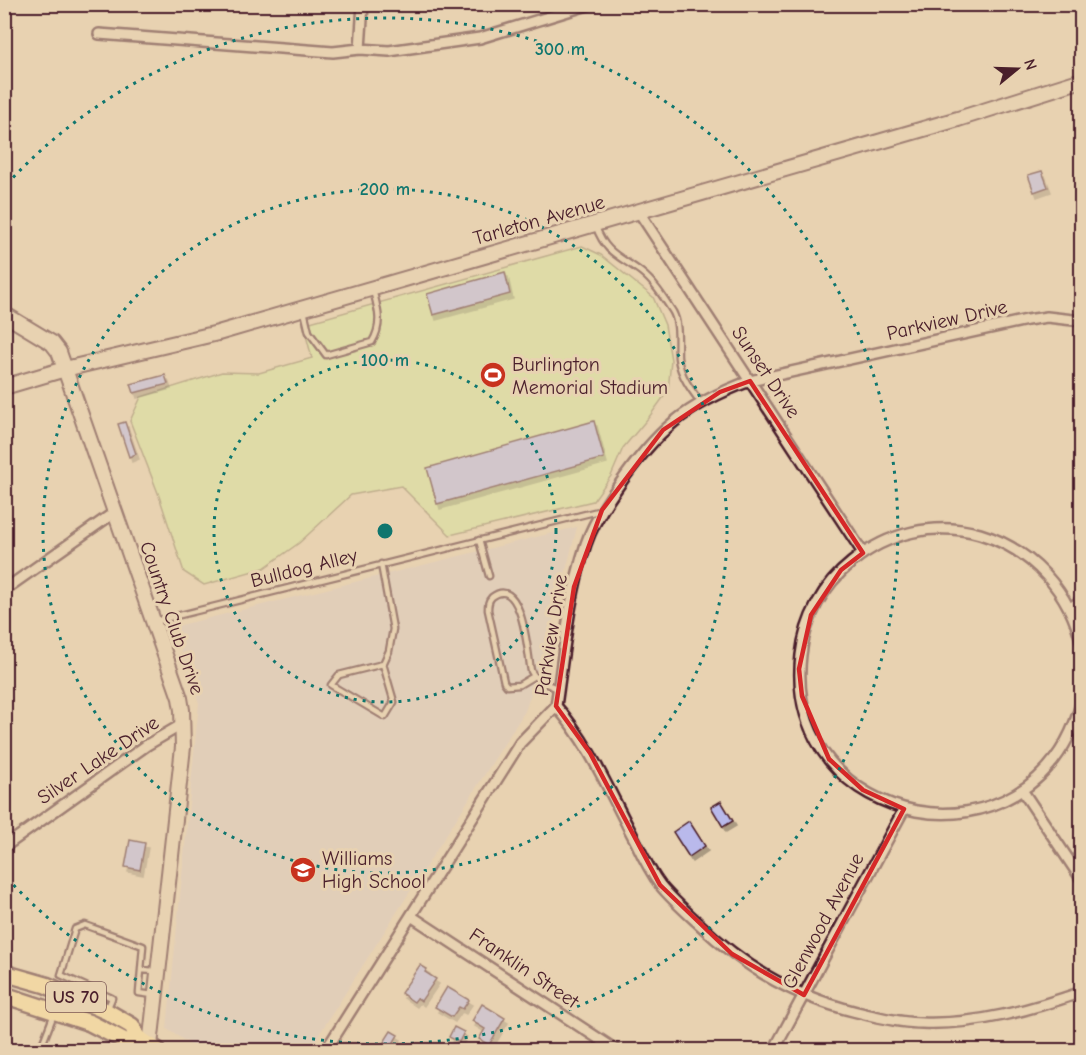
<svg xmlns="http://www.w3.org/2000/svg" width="1086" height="1055" viewBox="0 0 1086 1055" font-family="'Comic Neue',sans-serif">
  <defs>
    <filter id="shadow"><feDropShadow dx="3" dy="5" stdDeviation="0" flood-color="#0004"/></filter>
  </defs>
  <rect width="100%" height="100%" fill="#e8d2b1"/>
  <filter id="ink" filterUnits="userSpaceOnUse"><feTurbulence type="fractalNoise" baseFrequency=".0167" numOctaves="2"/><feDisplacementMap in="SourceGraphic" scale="12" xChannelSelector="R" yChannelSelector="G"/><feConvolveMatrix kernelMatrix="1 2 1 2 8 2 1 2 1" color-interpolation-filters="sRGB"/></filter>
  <g filter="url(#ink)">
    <!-- built -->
    <path fill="#dacac2" d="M577,527L545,652L525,711L309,1050H199L167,1029L199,703L173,627Z"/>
    <!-- green -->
    <path fill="#d5e79b" stroke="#908363" stroke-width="1.5" d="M582,246L601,255L653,297L665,325L671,360L668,391L649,417L623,448L611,476L593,501L450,535L401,486L351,495L299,543L264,568L204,585L184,572L158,493L130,421L141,397L222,372L259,373L312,358L303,324Z"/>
    <!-- building -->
    <path fill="#b9b9eb" stroke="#4a1f2b" stroke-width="1.5" filter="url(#shadow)" d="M1042,171L1048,187L1034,192L1028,175Z
      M505,272L510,294L433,315L427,294Z
      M165,375L168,384L134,393L131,384Z
      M594,421L604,458L437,504L427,468Z
      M125,422L136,454L129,457L118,424Z
      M721,801L733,821L723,827L711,807Z
      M689,821L705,846L689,857L673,832Z
      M130,840L145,843L140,870L125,867Z
      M420,965L427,969L425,972L436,979L421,1001L417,998L414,1002L401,993Z
      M447,987L469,1000L463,1009L459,1007L452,1017L435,1007Z
      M482,1004L505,1018L489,1045L479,1039L485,1029L472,1021Z
      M454,1027L464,1032L459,1042L449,1037Z
      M391,1031L398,1035L391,1047L384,1042Z"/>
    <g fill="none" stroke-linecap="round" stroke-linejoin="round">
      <!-- lane casing -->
      <g stroke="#4a1f2b" stroke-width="9">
        <path id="lane" d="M596,227C606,254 620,256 641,272C654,282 664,298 673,312C680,325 677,344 678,358C680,375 691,390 701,403
          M304,311L309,332L326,355L372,342C383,324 378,309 373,290
          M479,540L489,576
          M381,564L393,629L389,651L383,664L394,702L385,717L331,685L339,675L383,664
          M156,621L602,510
          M534,676L519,685L507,686L504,682L488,610C488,605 488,601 492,597C523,573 528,657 531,671C536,681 548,684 558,689
          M153,995L139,993L141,970L155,971
          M107,1010L112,998L61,975L75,929L85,925L143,946L141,970
          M40,1050L54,1014"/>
      </g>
      <!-- street casing -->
      <g stroke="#4a1f2b" stroke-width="14">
        <path id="street" d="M99,34L333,52L360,49L389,51L480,38L591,4
          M360,49L363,4
          M639,212L863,553
          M1082,321L1047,317L1027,320L750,381C685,405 656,431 617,488C605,505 593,523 586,544C569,596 564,651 556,706C591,745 611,796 636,842C643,857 651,873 661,886C671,898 684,910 696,921C748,971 798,999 869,1015C886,1019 904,1023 922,1023C977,1025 1030,1010 1082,992
          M4,590L115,512
          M1070,608L1082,600
          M1082,645C1070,592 1033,550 980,534C935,521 887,533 852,562C823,585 805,618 801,655C781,829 1035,882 1082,700
          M1022,790L1082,880
          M4,847L147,745L183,724
          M411,916L616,1050
          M326,1050L520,743L556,706
          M774,1050L904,809"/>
      </g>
      <!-- secondary casing -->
      <g stroke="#4a1f2b" stroke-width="18">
        <path id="secondary" d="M4,314L52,343L59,352L180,698L182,710L183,747L150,1046
          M4,387L65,369L218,333L958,119L1082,80"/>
      </g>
      <!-- primary casing -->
      <g stroke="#4a1f2b" stroke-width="20">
        <path id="primary" d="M4,973L46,985L106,1011L132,1026L137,1037L157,1050
          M4,995L90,1023L129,1043L137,1037"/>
      </g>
      <!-- lane -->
      <use href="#lane" stroke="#e8d2b1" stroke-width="4.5"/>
      <!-- street -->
      <use href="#street" stroke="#e8d2b1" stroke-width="9"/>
      <!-- secondary -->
      <use href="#secondary" stroke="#e8d2b1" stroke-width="14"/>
      <!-- primary -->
      <use href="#primary" stroke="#fdde96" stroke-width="15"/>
    </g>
  </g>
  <!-- marked area -->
  <path d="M0 0H1086V1055H0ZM750,381L863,553L841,570L811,615L799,669L802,696L829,759L863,790L904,809L804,995L732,954L660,885L590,753L556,706L574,587L602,510L663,430L720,392Z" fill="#e8d2b1" fill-opacity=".55" fill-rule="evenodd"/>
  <path fill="none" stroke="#d62828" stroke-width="4.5" stroke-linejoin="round" d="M750,381L863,553L841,570L811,615L799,669L802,696L829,759L863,790L904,809L804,995L732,954L660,885L590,753L556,706L574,587L602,510L663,430L720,392Z"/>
  <!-- distance rings -->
  <g fill="none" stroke="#0f766e" stroke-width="3" stroke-dasharray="3 6">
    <circle cx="385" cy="531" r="171"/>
    <circle cx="385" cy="531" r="342"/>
    <path d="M7 184A513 513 0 1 1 7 878"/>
  </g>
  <!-- icons -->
  <defs>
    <g id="stadium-disc" transform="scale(1.35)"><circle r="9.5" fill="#c8321e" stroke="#e8d2b1"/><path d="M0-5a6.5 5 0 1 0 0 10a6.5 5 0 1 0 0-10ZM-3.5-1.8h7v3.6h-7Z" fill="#fff"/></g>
    <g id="school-disc" transform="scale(1.35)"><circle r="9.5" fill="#c8321e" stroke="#e8d2b1"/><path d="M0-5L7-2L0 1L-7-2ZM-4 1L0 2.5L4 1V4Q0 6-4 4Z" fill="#fff"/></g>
  </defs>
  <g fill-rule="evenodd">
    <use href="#stadium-disc" x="493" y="375"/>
    <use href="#school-disc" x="303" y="870"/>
  </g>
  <g text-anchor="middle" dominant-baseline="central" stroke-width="6" stroke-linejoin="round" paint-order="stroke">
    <!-- shield labels -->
    <rect fill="#e8d2b1" stroke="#795553" stroke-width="1.5" x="46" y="982" width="60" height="30" rx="4.5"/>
    <g font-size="18" font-weight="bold" fill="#4a1f2b">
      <text x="76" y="997">US 70</text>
    </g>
    <!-- street labels -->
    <g font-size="20" fill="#4a1f2b" stroke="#e8d2b1">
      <text transform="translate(539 220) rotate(-16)">Tarleton Avenue</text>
      <text transform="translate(947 320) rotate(-13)">Parkview Drive</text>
      <text transform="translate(766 372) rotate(56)">Sunset Drive</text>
      <text transform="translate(304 568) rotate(-14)">Bulldog Alley</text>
      <text transform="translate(172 618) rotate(71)">Country Club Drive</text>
      <text transform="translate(551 635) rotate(-81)">Parkview Drive</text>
      <text transform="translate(98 760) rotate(-34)">Silver Lake Drive</text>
      <text transform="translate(823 921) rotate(-62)">Glenwood Avenue</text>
      <text transform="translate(524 968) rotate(34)">Franklin Street</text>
    </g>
    <!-- poi labels -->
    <g font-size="20" fill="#4a1f2b" stroke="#e8d2b1" text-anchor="start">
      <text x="512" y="364">Burlington<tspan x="512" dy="23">Memorial Stadium</tspan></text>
      <text x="322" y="858">Williams<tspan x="322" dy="23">High School</tspan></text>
    </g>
  </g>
  <circle cx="385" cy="531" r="9" fill="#0f766e" stroke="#e8d2b1" stroke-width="3"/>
  <g font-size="18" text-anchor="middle" font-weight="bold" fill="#0f766e" stroke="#e8d2b1" stroke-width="6" stroke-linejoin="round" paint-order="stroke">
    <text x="560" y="55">300 m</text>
    <text x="385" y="195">200 m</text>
    <text x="385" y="366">100 m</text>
  </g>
  <!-- margin -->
  <rect width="1086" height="1055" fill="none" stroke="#e8d2b1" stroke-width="24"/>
  <rect x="12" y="12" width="1062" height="1031" fill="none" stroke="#4a1f2b" stroke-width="2" filter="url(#ink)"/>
  <!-- north arrow -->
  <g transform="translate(1017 69) rotate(71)" stroke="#e8d2b1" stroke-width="4.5" paint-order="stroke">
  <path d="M0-4.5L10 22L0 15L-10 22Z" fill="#4a1f2b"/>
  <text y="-9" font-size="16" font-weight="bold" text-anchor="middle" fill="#4a1f2b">N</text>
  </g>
</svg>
